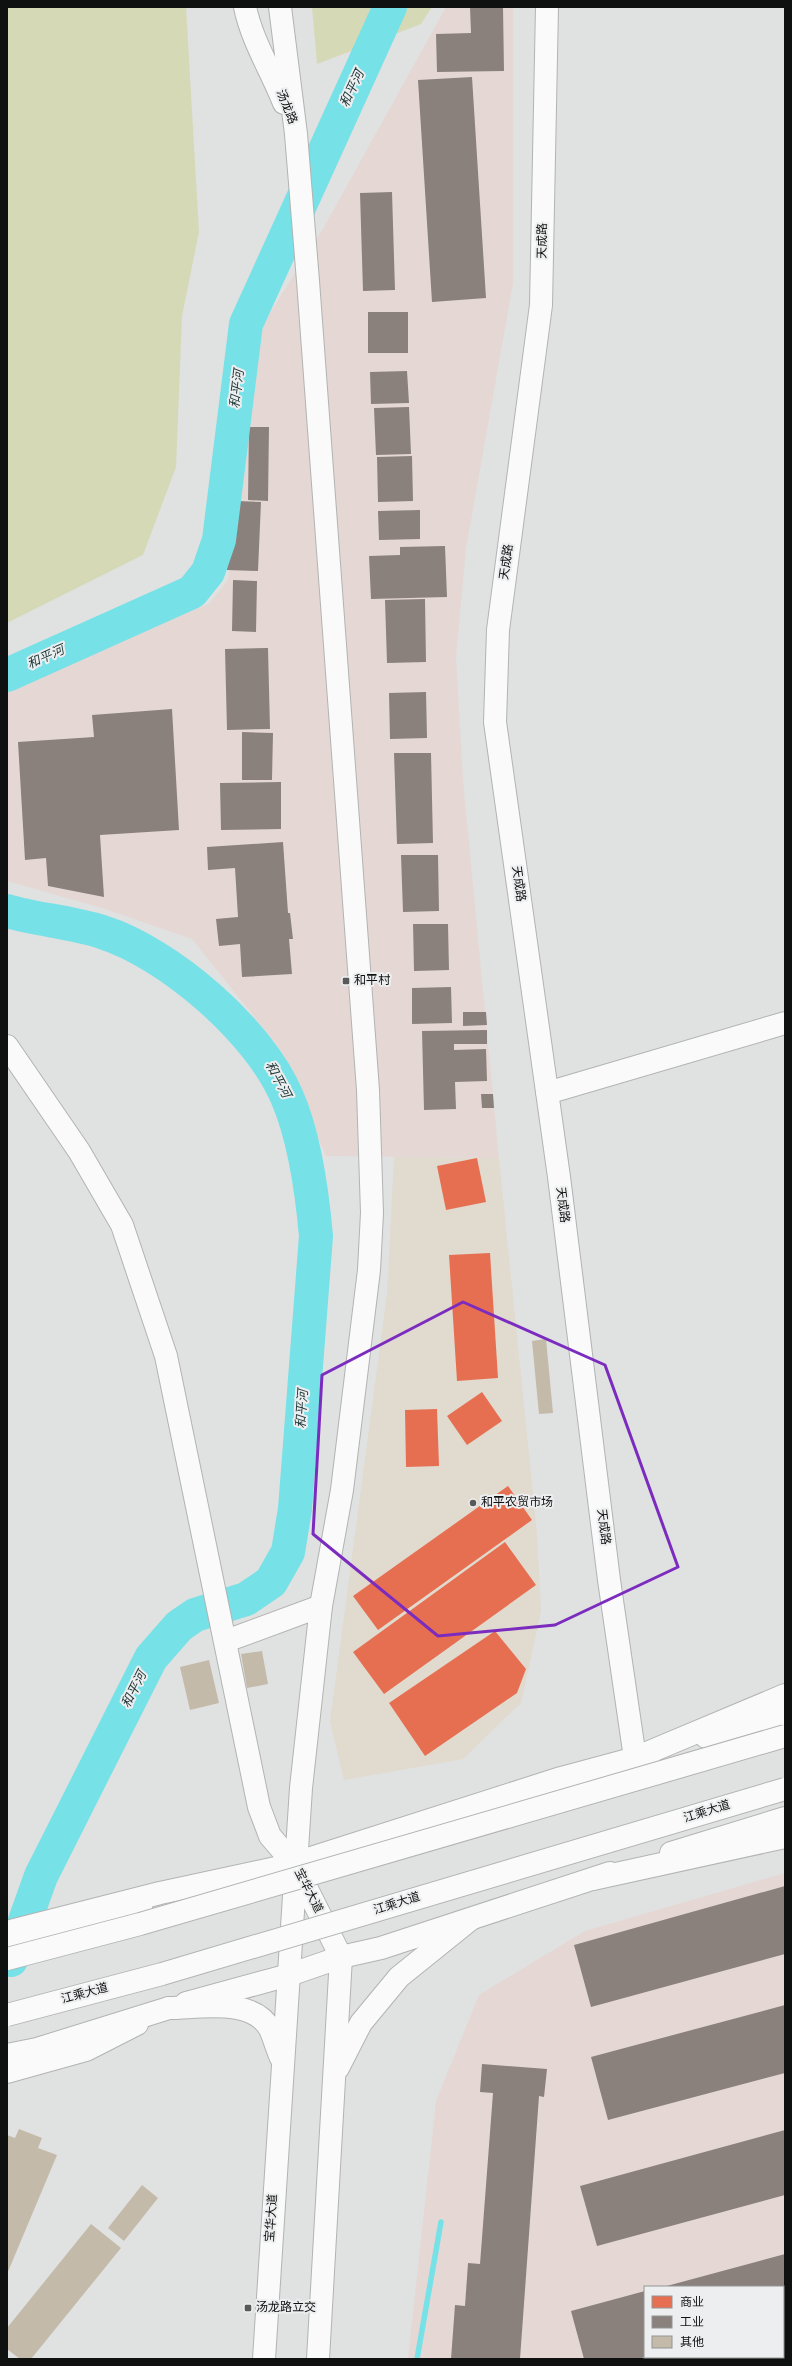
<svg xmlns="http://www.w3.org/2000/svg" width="792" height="2366" viewBox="0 0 792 2366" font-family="Overpass,'Noto Sans SC',sans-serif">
  <rect width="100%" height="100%" fill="#e0e1e1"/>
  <!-- commercial -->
  <path fill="#e1dacf" d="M394,1157L499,1158L537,1534L541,1611L521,1703L463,1759L344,1780L330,1722L387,1294Z"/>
  <!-- industrial -->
  <path fill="#e5d8d4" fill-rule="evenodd" d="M446,7H513V283L466,549L456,657L463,780L499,1158L326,1156L280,1049L192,939L102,908L7,881V682L17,674L209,604L228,580L258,332L324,227Z
    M785,1873V2359H408L436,2101L479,1995L585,1931ZM645,2287H783V2357H645Z"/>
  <!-- green -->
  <path fill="#d6d9b6" d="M7,7H186L199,232L182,316L176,467L143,555L7,623Z
    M312,7H432L421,24L317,64Z"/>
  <!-- shops -->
  <path fill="#e76f51" d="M477,1158L486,1202L446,1210L437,1166Z
    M490,1253L498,1378L457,1381L449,1255Z
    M482,1392L502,1421L467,1445L447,1416Z
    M437,1409L439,1466L406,1467L405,1410Z
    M508,1486L532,1520L378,1630L353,1596Z
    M505,1542L536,1585L384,1694L353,1652Z
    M495,1631L526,1669L517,1693L425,1756L389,1703Z"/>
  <!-- industry -->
  <path fill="#8a817c" d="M470,7H503L504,71L437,72L436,34L471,33Z
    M472,77L486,298L432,302L418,80Z
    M392,192L395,290L363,291L360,193Z
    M368,312H408V353H368Z
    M407,371L409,403L371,404L370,372Z
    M409,407L411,454L376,455L374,408Z
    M249,427H269L268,501L248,500Z
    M412,456L413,501L378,502L377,457Z
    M237,501L261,502L258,571L227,570L228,545H232L233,522H237Z
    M420,510V539L379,540L378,511Z
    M445,546L447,597L371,599L369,556L400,555V547Z
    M233,580L257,581L256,632L232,631Z
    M425,599L426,662L387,663L385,600Z
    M268,648L270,729L227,730L225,649Z
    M426,692L427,738L390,739L389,693Z
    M172,709L179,830L100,835L104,897L48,886L46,858L25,860L18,742L94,737L92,715Z
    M242,732L273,733L272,780H242Z
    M394,753H431L433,843L397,844Z
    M281,782V829L221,830L220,783Z
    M283,842L288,913H290L293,939H289L292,974L242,977L240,944L219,946L216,919L238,917L235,868L208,870L207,847Z
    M401,855H438L439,911L403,912Z
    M413,924H448L449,970L414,971Z
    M451,987L452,1023L412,1024V988Z
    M463,1012H486L487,1025L463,1026Z
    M487,1030V1044H454V1050L486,1049L487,1081L455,1082L456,1109L424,1110L422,1031Z
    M481,1094H493L494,1108H482Z
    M785,1886V1954L591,2007L574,1945Z
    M785,2005V2073L608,2120L591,2057Z
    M482,2064L547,2069L544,2097L539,2096L520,2359H451L455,2305L465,2306L468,2263L480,2264L493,2093L480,2092Z
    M785,2130V2195L597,2246L580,2186Z
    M785,2254V2319L783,2320V2287H663Z
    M645,2291V2357L638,2359H584L571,2311Z"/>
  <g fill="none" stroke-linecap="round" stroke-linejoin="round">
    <!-- stream -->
    <path stroke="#76e1e7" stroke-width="5.5" d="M417,2359L441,2222"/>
    <!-- river -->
    <path stroke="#76e1e7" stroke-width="34" d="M7,675L192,592L208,572L219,540L246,324L390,7
      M7,911C38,920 71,922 102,932C169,953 260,1032 287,1097C305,1138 312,1191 316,1236L295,1509L288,1552L271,1582L246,1599L195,1615L179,1626L151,1658L41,1876L11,1960"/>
  </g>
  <!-- building -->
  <path fill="#c4baa9" d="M546,1339L553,1413L539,1414L532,1341Z
    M262,1651L268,1684L247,1688L241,1654Z
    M209,1660L219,1703L190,1710L180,1667Z
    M19,2129L42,2138L38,2148L57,2155L7,2274V2135L15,2138Z
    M142,2185L158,2198L124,2241L108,2228Z
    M91,2224L121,2248L31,2359H20L7,2349V2328Z"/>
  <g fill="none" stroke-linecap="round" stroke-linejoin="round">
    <!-- minor casing -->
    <g stroke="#b2b3b3" stroke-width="24">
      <path id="minor" d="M547,7L541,305L498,630L495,722L559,1177L609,1580L635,1758
        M7,1046L79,1151L122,1225L166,1356L259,1807L270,1836L294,1864
        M547,1093L785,1023
        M226,1641L321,1606
        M706,1737L785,1713
        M671,1853L785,1818
        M280,1868L561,1778L650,1754
        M7,1946L141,1908
        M186,2003L289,1975L341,1957L381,1948L610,1873
        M7,2072L86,2050L137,2024"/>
    </g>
    <!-- major casing -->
    <g stroke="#b2b3b3" stroke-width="24">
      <path id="major" d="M245,7C252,41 271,70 284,103
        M295,1865L341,1957L318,2359
        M169,2008C199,2008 253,1997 270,2029C274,2038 277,2049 281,2058
        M338,2068L361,2023L399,1977L471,1919
        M264,2359L301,1788L321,1606L342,1490L369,1270L372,1213L368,1090L308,281L296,134L280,7"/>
    </g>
    <!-- highway casing -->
    <g stroke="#b2b3b3" stroke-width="24">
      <path id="highway" d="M635,1758L785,1695
        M593,1879L785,1837
        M7,1932L160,1893L294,1864
        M7,2055L37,2049L169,2008"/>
    </g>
    <!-- minor -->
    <use href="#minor" stroke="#fafafa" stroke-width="22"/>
    <!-- major -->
    <use href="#major" stroke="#fafafa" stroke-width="22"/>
    <!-- highway -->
    <use href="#highway" stroke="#fafafa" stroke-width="22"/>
    <!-- highway-bridge casing -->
    <g stroke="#b2b3b3" stroke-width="24" stroke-linecap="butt">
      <path id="highway-bridge" d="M7,1959L140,1924L785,1736
        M7,2015L162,1974L785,1789"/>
    </g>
    <!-- highway-bridge -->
    <use href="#highway-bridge" stroke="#fafafa" stroke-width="22"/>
  </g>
  <!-- marked area -->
  <path fill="none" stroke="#7b2cbf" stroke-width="3" stroke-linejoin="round" d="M463,1302L605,1365L678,1567L555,1625L438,1636L313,1534L322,1375Z"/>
  <!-- markers -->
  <g fill="#585959" stroke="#edeeef" stroke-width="1.5">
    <rect x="342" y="977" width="8" height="8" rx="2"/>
    <circle cx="473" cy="1503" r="4"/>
    <rect x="244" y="2304" width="8" height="8" rx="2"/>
  </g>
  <g text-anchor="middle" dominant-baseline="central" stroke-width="4" stroke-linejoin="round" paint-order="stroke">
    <!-- street labels -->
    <g font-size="12" fill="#0f1010" stroke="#edeeef">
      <text transform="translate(286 107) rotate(68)">汤龙路</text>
      <text transform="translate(543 241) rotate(-89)">天成路</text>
      <text transform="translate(507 562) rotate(-82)">天成路</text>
      <text transform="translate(518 884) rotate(82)">天成路</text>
      <text transform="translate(562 1205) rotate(83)">天成路</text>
      <text transform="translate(603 1527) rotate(83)">天成路</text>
      <text transform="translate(707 1812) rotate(-17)">江乘大道</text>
      <text transform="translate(308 1891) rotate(63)">宝华大道</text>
      <text transform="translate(397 1904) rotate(-17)">江乘大道</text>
      <text transform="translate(85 1994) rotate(-15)">江乘大道</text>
      <text transform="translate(272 2218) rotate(-86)">宝华大道</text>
    </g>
    <!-- poi labels -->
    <g font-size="12" fill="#0f1010" stroke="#edeeef" text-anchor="start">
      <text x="354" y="981">和平村</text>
      <text x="481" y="1503">和平农贸市场</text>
      <text x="256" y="2308">汤龙路立交</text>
    </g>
    <!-- water labels -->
    <g font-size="13" font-style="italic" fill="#1d3637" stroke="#edeeef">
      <text transform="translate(353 89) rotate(-65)">和平河</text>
      <text transform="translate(238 389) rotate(-83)">和平河</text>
      <text transform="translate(46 658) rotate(-24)">和平河</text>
      <text transform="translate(277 1080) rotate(62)">和平河</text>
      <text transform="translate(303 1409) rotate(-86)">和平河</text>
      <text transform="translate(135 1690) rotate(-63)">和平河</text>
    </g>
  </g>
  <!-- border -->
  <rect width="792" height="2366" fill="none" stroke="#0f1010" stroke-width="16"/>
  <!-- legend -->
  <rect x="644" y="2286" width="140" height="72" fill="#edeeef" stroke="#949596"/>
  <rect x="652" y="2296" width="20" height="12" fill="#e76f51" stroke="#949596"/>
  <text x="680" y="2306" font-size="12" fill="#0f1010">商业</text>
  <rect x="652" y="2316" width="20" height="12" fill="#8a817c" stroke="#949596"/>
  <text x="680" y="2326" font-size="12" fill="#0f1010">工业</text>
  <rect x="652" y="2336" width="20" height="12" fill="#c4baa9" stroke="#949596"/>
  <text x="680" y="2346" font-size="12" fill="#0f1010">其他</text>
</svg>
